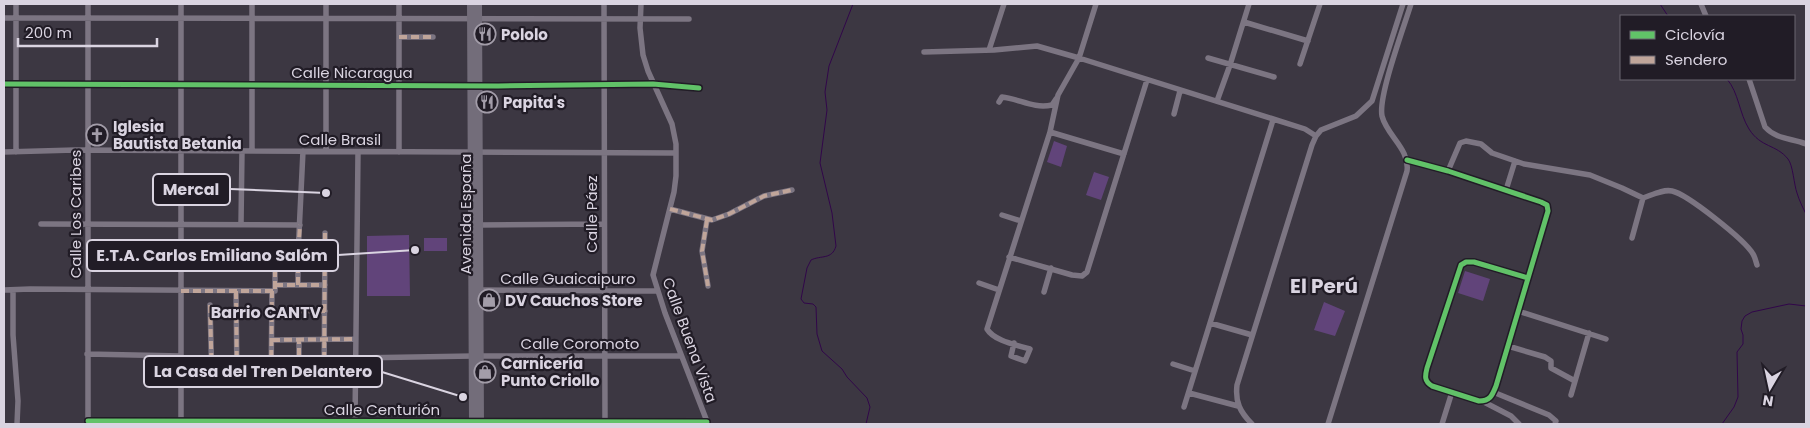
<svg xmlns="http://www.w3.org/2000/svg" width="1810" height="428" viewBox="0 0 1810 428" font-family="Poppins,sans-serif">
  <rect width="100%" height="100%" fill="#3c3742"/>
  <!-- green -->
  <path fill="#61447a" d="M1054,141L1067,146L1061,167L1047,162Z
    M1094,172L1109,177L1101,200L1086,195Z
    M409,235L410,296H367V236Z
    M424,238H447V251H424Z
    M1465,271L1490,279L1483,301L1458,293Z
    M1324,302L1345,311L1335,336L1314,330Z"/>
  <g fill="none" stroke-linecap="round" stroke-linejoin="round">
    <!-- stream -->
    <path stroke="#31064a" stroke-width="1" d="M853,4L829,66L825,92L827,110L820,163L832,213L836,246C832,260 821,255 811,260L807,268L801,299L804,303L813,304L816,307L817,334L822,351L842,369L847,377L867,398L870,407L866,424
      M1660,4L1668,16
      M1727,79C1739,93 1739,113 1749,129C1761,148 1776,144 1788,159C1793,165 1794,185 1797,193C1799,200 1803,208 1806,214
      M1722,424L1734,407L1738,397L1737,352L1743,344V335L1741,329L1742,321L1745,316L1752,312L1789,304L1806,306"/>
    <!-- minor -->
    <path stroke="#7c7582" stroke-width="5.5" d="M16,4V152
      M399,4V152
      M604,4L605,424
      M641,4L640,28L643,55L648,71L672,124L676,144V176L674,192L653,275L665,313L708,424
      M1096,4L1079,58L1305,129L1316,136
      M1701,4L1706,16
      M4,18L689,19
      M1244,22L1308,41
      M399,37H433
      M989,50L1004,4
      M924,52L994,50L1037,46L1079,58L1058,95L1050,132
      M1208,58L1274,77
      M1300,64L1320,4
      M1749,79L1765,127C1777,140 1792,138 1806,144
      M4,84L498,86L653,84L699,88
      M1217,101L1230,65L1249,4
      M999,102L1002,97C1020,99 1033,109 1052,105L1056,99
      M1174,114L1180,91
      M252,151V4
      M326,151V4
      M4,152L75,150L676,153
      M1407,160L1448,171L1541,202L1547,205L1548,211L1496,386C1492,396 1490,401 1479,401L1432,386C1424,381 1425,376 1427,368L1461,265L1466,262H1474L1528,278
      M1448,171L1460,143L1466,141L1481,144L1492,153L1524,164L1590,175L1622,188L1643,198C1652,195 1663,189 1672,191C1687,194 1745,240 1753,254C1755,257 1756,262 1757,265
      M1506,190L1515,161
      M670,209L712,220L729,214L764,196L792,190
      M1002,215L1021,221
      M707,220L702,251L708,286
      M41,224L300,225
      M241,224L242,151
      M479,225L604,224
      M1632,238L1643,198
      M225,254H298
      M1009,257L1072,275L1082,276L1087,272L1147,80
      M979,283L999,290
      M275,285H325
      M298,285V254L303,151
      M4,290L30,289L275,291V254
      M13,290V335L18,401L17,424
      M479,290L657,291
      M236,291L237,380
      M1044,292L1051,268
      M210,305L212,383
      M294,311H325
      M1518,311L1606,339
      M1210,323L1252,335
      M272,340L356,339
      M1014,343L1011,356L1025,361L1030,349C1017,345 994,341 987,329L1050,132L1124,154
      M1508,346L1545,357L1551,361V368L1575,381
      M87,354L181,356
      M480,356H681
      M356,358L473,356
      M181,360L237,359
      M1173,364L1195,371
      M299,380V340
      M271,382L272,291
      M324,384L325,233
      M1493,392L1549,415L1556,421L1555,424
      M1189,393L1238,406
      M1571,395L1589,333
      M1482,401L1511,416L1519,424
      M1184,407L1273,120
      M88,421L707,422
      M355,422L358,152
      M88,424V4
      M181,424V4
      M1252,424C1240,412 1235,402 1237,385L1312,145L1316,136L1321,130L1356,116L1372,101L1403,4
      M1328,424L1407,171C1410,149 1387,136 1382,116C1378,96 1404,27 1411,4
      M1442,424L1452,392"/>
    <!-- major -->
    <path stroke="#736d7a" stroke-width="8" d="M471,4L473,424
      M478,4L480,424"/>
    <!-- quiet -->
    <path stroke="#c0a59a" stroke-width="4" stroke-dasharray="8 4" stroke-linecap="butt" d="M399,37H433
      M670,209L712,220L729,214L764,196L792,190
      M707,220L702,251L708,286
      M225,254H298
      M275,285H325
      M298,285V254L300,225
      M181,291H275V254
      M236,291L237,380
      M210,305L212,383
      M294,311H325
      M272,340L356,339
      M181,360L237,359
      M299,380V340
      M271,382L272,291
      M324,384L325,233"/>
    <!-- cycleway casing -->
    <g stroke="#211c26" stroke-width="8">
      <path id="cycleway" d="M4,84L498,86L653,84L699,88
        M1407,160L1448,171L1541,202L1547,205L1548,211L1496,386C1492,396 1490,401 1479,401L1432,386C1424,381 1425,376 1427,368L1461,265L1466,262H1474L1528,278
        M88,421L707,422"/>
    </g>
    <!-- cycleway -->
    <use href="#cycleway" stroke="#61c268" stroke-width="5"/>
  </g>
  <!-- icons -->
  <defs>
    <g id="restaurant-ring" transform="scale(1.125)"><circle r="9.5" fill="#211c26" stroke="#a39da9" stroke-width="1.5"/><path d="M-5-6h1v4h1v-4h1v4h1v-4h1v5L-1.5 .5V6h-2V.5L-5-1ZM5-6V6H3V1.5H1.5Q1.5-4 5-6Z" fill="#a39da9"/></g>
    <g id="church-ring" transform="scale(1.125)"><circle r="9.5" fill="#211c26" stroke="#a39da9" stroke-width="1.5"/><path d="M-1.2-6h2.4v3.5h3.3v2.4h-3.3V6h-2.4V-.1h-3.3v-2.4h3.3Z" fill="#a39da9"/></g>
    <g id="shop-ring" transform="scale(1.125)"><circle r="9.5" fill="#211c26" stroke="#a39da9" stroke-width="1.5"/><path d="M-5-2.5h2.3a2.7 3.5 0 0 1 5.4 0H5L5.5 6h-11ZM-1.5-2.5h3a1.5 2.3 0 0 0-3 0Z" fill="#a39da9"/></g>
  </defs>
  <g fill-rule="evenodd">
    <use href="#restaurant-ring" x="485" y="34"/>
    <use href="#restaurant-ring" x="487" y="102"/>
    <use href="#church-ring" x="97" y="135"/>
    <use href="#shop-ring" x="489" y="300"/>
    <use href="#shop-ring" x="485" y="372"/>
  </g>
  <g text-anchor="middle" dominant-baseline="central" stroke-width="4.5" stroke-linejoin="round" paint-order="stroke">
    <!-- poi labels -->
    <g font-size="15" font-weight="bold" fill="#dad4e1" stroke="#211c26" text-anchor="start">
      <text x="501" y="34">Pololo</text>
      <text x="503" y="102">Papita's</text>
      <text x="113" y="126">Iglesia<tspan x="113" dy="17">Bautista Betania</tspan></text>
      <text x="505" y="300">DV Cauchos Store</text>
      <text x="501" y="363">Carnicería<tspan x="501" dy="17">Punto Criollo</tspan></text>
    </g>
    <!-- street labels -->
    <g font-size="15" fill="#dad4e1" stroke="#211c26">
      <text x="352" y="72">Calle Nicaragua</text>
      <text x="340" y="139">Calle Brasil</text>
      <text transform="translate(75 214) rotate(-90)">Calle Los Caribes</text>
      <text transform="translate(465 214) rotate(-90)">Avenida España</text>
      <text transform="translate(591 214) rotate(-90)">Calle Páez</text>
      <text x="568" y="278">Calle Guaicaipuro</text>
      <text transform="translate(690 340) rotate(70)">Calle Buena Vista</text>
      <text x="580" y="343">Calle Coromoto</text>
      <text x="382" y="409">Calle Centurión</text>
    </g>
    <!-- neighbourhood labels -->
    <g font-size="16" font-weight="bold" fill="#dad4e1" stroke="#211c26">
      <text x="266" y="312">Barrio CANTV</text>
    </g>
    <!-- district labels -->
    <g font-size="20" font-weight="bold" fill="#dad4e1" stroke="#211c26">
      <text x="1324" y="286">El Perú</text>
    </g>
  </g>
  <!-- callouts -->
  <path fill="none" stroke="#dad4e1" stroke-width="2" d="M326 193L230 189M415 250L338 255M463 397L382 372"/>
  <g fill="#dad4e1" stroke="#211c26" stroke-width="2">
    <circle cx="326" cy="193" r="5"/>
    <circle cx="415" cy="250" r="5"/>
    <circle cx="463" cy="397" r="5"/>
  </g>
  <g fill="#211c26" stroke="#dad4e1" stroke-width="2">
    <rect x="153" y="174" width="77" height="31" rx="5"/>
    <rect x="87" y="240" width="251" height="31" rx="5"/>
    <rect x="144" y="356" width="238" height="31" rx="5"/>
  </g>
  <g font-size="16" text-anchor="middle" font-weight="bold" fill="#dad4e1">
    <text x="191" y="195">Mercal</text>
    <text x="212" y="261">E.T.A. Carlos Emiliano Salóm</text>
    <text x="263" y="377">La Casa del Tren Delantero</text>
  </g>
  <!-- border -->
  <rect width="1810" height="428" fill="none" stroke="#dad4e1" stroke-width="10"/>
  <!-- legend -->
  <rect x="1620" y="15" width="175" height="65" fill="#211c26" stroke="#6b6671"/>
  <rect x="1630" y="31" width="25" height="8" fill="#61c268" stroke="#6b6671"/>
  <text x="1665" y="40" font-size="15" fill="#dad4e1">Ciclovía</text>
  <rect x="1630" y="56" width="25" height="8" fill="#c0a59a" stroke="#6b6671"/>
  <text x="1665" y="65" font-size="15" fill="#dad4e1">Sendero</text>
  <!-- north arrow -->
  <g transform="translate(1770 388) rotate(189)" stroke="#211c26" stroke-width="4" paint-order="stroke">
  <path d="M0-4L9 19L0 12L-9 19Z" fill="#dad4e1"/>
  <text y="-8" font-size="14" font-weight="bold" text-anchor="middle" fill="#dad4e1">N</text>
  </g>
  <!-- scale -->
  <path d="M18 38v8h139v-8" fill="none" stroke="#dad4e1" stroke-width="2.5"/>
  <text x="25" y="38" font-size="15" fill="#dad4e1" stroke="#211c26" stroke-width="4" paint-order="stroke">200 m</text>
</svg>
